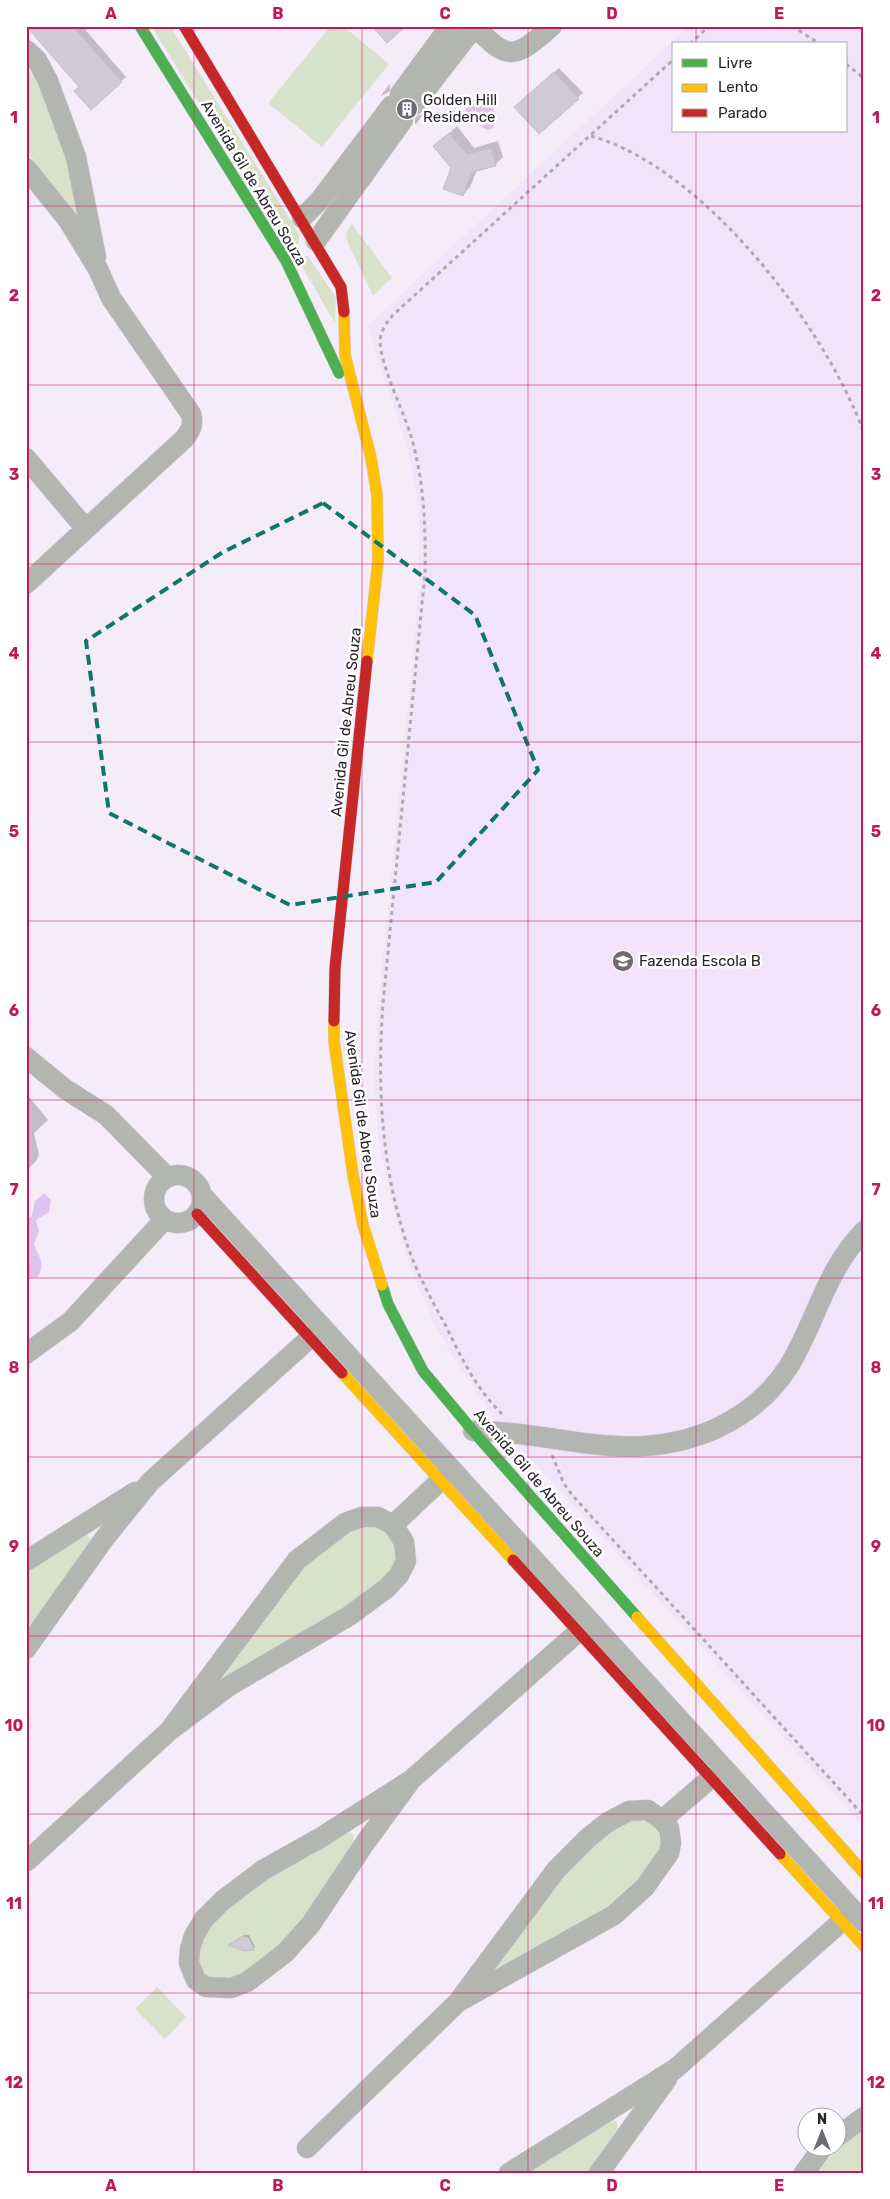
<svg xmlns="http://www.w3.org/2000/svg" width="890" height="2199" viewBox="0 0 890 2199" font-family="Rubik,sans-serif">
  <rect width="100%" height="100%" fill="#f4ecf9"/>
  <!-- built -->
  <path fill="#f1e4fa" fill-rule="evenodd" d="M689,26H864V1827L494,1418L456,1362L434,1324L409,1265L392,1203L380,1148L374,1084L378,1009L414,648L419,578V528L416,489L407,448L367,326ZM674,44H846V131H674Z"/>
  <!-- green -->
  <path fill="#d8e2ca" d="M151,26H170L299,234V241L298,244L289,248Z
    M331,26H343L389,64L322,147L268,103Z
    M26,66L41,87L73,172L77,214H74L26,150Z
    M352,224L392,278L373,296L347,241L346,232Z
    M305,256H308L336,298L335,323L301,265Z
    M367,1521L389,1533L399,1553L392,1571L349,1608L226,1680L224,1677L228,1668L301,1568L340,1535Z
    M87,1535L92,1540L26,1638V1570Z
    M629,1819L647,1820L658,1828L662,1852L611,1909L501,1971L497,1967L500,1959C536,1907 570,1848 629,1819Z
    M346,1833H352L354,1837L352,1846L300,1926L286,1941L244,1973L228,1980H213L203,1974L199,1962L200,1941L207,1929L255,1884Z
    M157,1987L186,2017L165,2039L135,2009Z
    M616,2121L618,2125L615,2135L589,2173H521L610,2122Z
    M864,2126V2173H816L849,2137Z"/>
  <!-- water -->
  <path fill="#dec3ee" d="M487,100L492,102L496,119L493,128L487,130L483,128L480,118L465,113C468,100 477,104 487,100Z
    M44,1193L51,1200L49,1212L36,1220L39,1231L34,1244C38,1257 46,1262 38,1277L28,1279L26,1219L32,1216L35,1201Z"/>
  <!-- shadow -->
  <path fill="#0003" d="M76,26H82L126,77L91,108L81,87Z
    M559,68L583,93L539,132L520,102Z
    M390,84V91L380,97L388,86Z
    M424,113L416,124H415V117Z
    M457,126L474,148L498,141L503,157L495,165L477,170L470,187L463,195L453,168L435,146Z
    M26,1093L48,1120L34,1133L39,1154L37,1160L26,1171Z
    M244,1935H249L255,1947L253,1949L232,1943Z"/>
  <!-- building -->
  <path fill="#d0cad4" stroke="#c4bec8" d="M26,26H73L122,82L91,110L74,91L79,87Z
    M372,26H406L387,43Z
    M554,72L579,99L539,134L514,107Z
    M449,133L467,154L491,148L496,166L472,172L463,196L443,189L451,168L433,146Z
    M241,1937H247L250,1940L254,1950L244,1951L228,1945Z"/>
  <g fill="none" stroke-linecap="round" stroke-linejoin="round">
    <!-- street casing -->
    <g stroke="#cfc9d3" stroke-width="21">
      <path id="street" d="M475,26C508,63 516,58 552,26
        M26,50L37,60L48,81L76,157L96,257
        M400,94L450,26
        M414,105L475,26
        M26,168L68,220L98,269L111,298L191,414C194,425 191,430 184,439L26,584
        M302,218L320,200L391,106
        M316,241L403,120
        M26,458L86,529
        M26,1057L65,1089L106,1115L167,1177
        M154 1199a24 24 0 1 1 48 0a24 24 0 1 1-48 0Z
        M202,1195L864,1922
        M26,1354L71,1321L164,1220
        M473,1431C560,1431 628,1467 715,1429C746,1415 771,1394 789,1366C817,1320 825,1271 864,1231
        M393,1525L441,1480
        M26,1561L135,1492
        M26,1649L104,1539L150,1482L311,1337
        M411,1780L365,1843L311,1924L285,1953L247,1982L231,1988L206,1987L196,1980L189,1963L190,1949L194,1936L204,1919L222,1901L263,1870L320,1838L411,1780L578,1632
        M662,1820L711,1778
        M27,1861L169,1731L229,1686L349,1616L387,1588L399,1575L406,1561L404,1542L393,1525L378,1517H362L345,1523L297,1560L169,1731
        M838,2136L864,2117
        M307,2148L458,2002L556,1870L589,1837L608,1822L629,1811L648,1810L662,1820L669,1828L671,1843L669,1853L645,1887L614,1915L458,2002
        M509,2173L675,2069L841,1922
        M599,2173L667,2079
        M804,2173L824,2146"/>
    </g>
    <!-- fast casing -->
    <g stroke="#cfc9d3" stroke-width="12">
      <path id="fast" d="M140,26L286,261L339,373
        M382,1285L388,1304L423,1371L473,1431L637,1617"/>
    </g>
    <!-- slow casing -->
    <g stroke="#cfc9d3" stroke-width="12">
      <path id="slow" d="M344,312L345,355L371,458L377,495L378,561L367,661
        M334,1021V1041L353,1175L363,1225L382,1285
        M342,1373L513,1560
        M637,1617L864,1873
        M780,1854L864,1946"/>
    </g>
    <!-- jam casing -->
    <g stroke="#cfc9d3" stroke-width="12">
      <path id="jam" d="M184,26L341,287L344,312
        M334,1021L335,968L367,661
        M197,1214L342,1373
        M513,1560L780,1854"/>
    </g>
    <!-- path -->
    <path stroke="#ababaa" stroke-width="3" stroke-dasharray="4 4" stroke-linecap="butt" d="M792,26L820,44
      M690,44L709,26
      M846,64L864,78
      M591,136C703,167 825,326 864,433
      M502,1414C478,1391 461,1358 447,1328C433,1303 419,1277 409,1250C381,1170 377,1086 383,1003L425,573C426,528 424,480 411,436C403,410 381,366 380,342C380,331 387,322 393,315L674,59
      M552,1455L564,1484L573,1496L864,1816"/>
    <!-- street -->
    <use href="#street" stroke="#b3b5b1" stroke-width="20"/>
    <!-- fast -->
    <use href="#fast" stroke="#4caf50" stroke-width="11"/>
    <!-- slow -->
    <use href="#slow" stroke="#ffc107" stroke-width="11"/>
    <!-- jam -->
    <use href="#jam" stroke="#c62828" stroke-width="11"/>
  </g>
  <!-- marked area -->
  <path fill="none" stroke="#0f766e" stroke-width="4" stroke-dasharray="10 6" stroke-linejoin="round" d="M323,503L475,615L538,770L436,882L290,905L109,813L86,641L223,552Z"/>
  <!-- grid -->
  <path fill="none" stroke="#c2185b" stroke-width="1" stroke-opacity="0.55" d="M194,26V2173M362,26V2173M528,26V2173M696,26V44M696,131V2173M26,206H864M26,385H864M26,564H864M26,742H864M26,921H864M26,1100H864M26,1278H864M26,1457H864M26,1636H864M26,1814H864M26,1993H864"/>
  <!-- icons -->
  <defs>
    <g id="building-disc" transform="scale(1.125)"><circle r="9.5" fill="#706a74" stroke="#fff"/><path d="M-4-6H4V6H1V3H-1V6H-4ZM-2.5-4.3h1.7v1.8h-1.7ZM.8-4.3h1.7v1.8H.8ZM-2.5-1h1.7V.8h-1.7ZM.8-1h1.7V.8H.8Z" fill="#fff"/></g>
    <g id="university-disc" transform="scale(1.125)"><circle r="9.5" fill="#706a74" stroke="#fff"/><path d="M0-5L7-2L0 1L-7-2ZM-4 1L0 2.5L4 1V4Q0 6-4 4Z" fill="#fff"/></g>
  </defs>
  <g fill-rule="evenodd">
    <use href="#building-disc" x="407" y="109"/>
    <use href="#university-disc" x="623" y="961"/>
  </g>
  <g text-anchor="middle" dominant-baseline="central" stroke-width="5" stroke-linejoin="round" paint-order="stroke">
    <!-- poi labels -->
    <g font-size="15" fill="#29242c" stroke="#fff" text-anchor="start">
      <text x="423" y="100">Golden Hill<tspan x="423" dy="17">Residence</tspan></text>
      <text x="639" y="961">Fazenda Escola B</text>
    </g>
    <!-- street labels -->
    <g font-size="15" fill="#29242c" stroke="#fff">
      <text transform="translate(254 183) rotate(59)">Avenida Gil de Abreu Souza</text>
      <text transform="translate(346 722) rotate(-84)">Avenida Gil de Abreu Souza</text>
      <text transform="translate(363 1124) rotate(82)">Avenida Gil de Abreu Souza</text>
      <text transform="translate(539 1483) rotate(49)">Avenida Gil de Abreu Souza</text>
    </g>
  </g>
  <!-- border -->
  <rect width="890" height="2199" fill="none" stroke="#ffffff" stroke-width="55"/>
  <!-- legend -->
  <rect x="672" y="42" width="175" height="90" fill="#ffffff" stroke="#a9a7ab"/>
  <rect x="682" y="59" width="25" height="8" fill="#4caf50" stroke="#a9a7ab"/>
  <text x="718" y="68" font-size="15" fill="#29242c">Livre</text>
  <rect x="682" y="84" width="25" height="8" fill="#ffc107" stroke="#a9a7ab"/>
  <text x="718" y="92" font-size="15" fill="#29242c">Lento</text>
  <rect x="682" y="109" width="25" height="8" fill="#c62828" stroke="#a9a7ab"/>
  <text x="718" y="118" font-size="15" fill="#29242c">Parado</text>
  <!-- north arrow -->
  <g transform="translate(822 2132)"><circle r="24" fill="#ffffff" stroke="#a9a7ab"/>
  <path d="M0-4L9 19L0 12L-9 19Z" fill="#706a74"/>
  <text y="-8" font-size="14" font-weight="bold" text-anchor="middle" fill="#29242c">N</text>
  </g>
  <rect x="28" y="28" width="834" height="2144" fill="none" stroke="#c2185b" stroke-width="2"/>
  <g font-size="16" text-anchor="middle" font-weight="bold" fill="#c2185b">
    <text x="111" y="19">A</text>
    <text x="278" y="19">B</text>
    <text x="445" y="19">C</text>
    <text x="612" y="19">D</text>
    <text x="779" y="19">E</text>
    <text x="14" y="123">1</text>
    <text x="876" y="123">1</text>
    <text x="14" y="301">2</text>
    <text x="876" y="301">2</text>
    <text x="14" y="480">3</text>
    <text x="876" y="480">3</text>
    <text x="14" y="659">4</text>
    <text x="876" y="659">4</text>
    <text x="14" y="837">5</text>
    <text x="876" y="837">5</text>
    <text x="14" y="1016">6</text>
    <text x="876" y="1016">6</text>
    <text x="14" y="1195">7</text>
    <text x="876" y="1195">7</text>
    <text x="14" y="1373">8</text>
    <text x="876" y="1373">8</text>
    <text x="14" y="1552">9</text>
    <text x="876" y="1552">9</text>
    <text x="14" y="1731">10</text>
    <text x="876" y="1731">10</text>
    <text x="14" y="1909">11</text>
    <text x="876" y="1909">11</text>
    <text x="14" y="2088">12</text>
    <text x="876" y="2088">12</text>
    <text x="111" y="2191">A</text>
    <text x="278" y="2191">B</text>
    <text x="445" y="2191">C</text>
    <text x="612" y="2191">D</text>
    <text x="779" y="2191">E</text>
  </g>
</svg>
